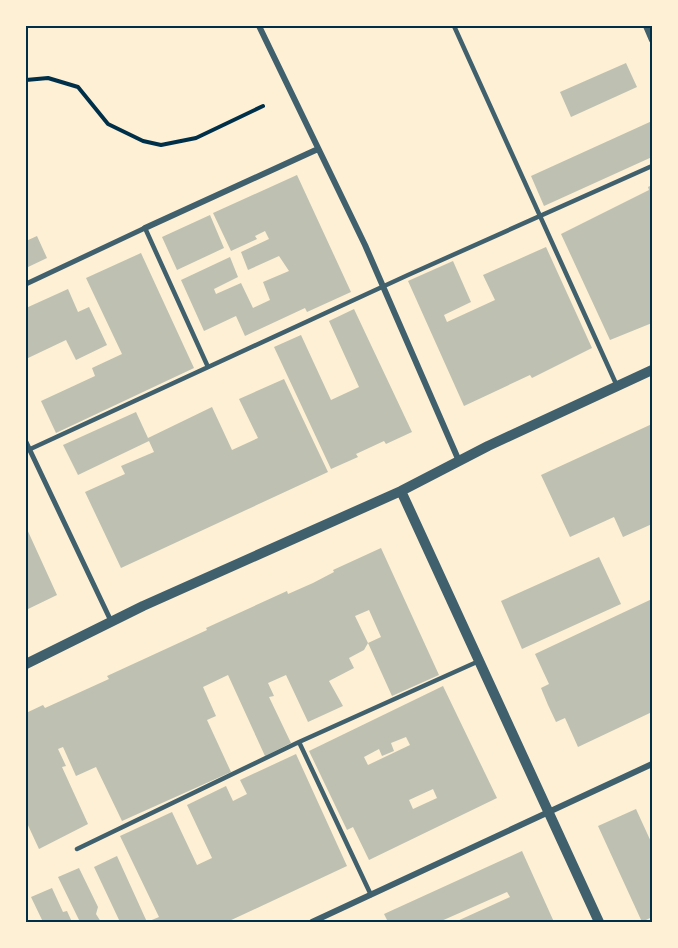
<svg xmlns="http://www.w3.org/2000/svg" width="678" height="948" viewBox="0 0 678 948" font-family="'Noto Sans',sans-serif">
  <rect width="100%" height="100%" fill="#fdf0d5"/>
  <!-- building -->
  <path fill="#bec0b2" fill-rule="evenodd" d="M626,63L637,87L571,117L560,92Z
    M652,121V157L544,206L531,176Z
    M297,175L351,292L307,312L305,308L245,336L236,316L204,331L181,280L230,257L238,277L214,289L216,294L241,283L253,308L270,300L263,282L289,271L279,256L248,270L241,252L269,239L265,231L255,236L257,239L231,251L213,213Z
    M652,185V323L610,340L561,234L649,190L648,187Z
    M210,215L224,248L177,270L162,237Z
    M37,236L47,258L26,268V241Z
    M546,247L592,348L532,378L530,375L464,406L408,281L453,261L471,302L444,315L447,322L495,300L483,275Z
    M141,253L194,368L56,433L41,401L95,376L92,368L122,354L86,278Z
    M68,289L78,312L89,307L107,345L76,360L66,340L26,359V308Z
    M354,309L412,432L386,444L384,441L356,454L358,457L331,469L274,347L301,335L331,400L359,387L329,321Z
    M284,379L328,472L121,568L85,492L125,474L121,466L154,452L149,441L78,475L63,445L136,412L148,438L212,407L232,450L258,438L239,399Z
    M652,424V524L623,537L614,517L570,537L541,475Z
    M26,527L57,595L26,610Z
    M381,548L439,675L392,696L368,643L381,637L369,610L355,616L368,643L364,650L349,658L354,668L329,681L343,706L308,722L286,675L268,683L274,696L269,697L291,743L265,756L228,675L203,687L216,716L207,720L231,772L122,821L96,767L76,776L63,747L58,749L66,766L62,767L88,824L39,849L26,821V713L43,705L45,708L109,679L107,676L207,630L206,628L287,591L288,594L313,583L334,572L333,570Z
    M599,557L621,604L522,649L501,601Z
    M652,599V712L578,747L565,718L556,722L548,705L541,688L549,684L535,654Z
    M443,686L497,798L369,860L353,827L347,830L309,751ZM406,737L410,745L368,765L364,757L379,749L382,756L394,751L391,743ZM433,789L437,798L413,809L409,800Z
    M296,754L347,866L227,922H120L94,867L117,856L147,922L159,917L120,836L172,812L197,865L212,858L187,805L226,786L233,801L247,794L240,780Z
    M636,809L652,844V917L642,922L598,826Z
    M522,851L554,922H455L510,897L507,892L439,922H388L384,914Z
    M79,868L98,907L96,914L101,922H80L58,877Z
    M52,888L63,912L67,911L72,922H43L31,897Z"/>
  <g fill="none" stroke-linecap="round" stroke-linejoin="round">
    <!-- path -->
    <path stroke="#003049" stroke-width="4" d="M26,80L48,78L78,87L108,124L143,141L161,145L196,138L263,106"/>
    <!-- service -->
    <path stroke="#3f606c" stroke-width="4.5" d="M454,26L617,386
      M145,228L208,367
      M26,451L408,275L652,166
      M299,742L371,895
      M77,849L299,742L479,661"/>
    <!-- pedestrian -->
    <path stroke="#3f606c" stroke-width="5" d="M26,284L145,228
      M26,442L111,621"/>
    <!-- minor -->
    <path stroke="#3f606c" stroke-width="6" d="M259,26L365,245L459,461
      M646,26L652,40
      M145,228L318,149
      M312,922L652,764"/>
    <!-- tertiary -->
    <path stroke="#3f606c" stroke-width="10" d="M401,491L599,922
      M26,664L143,606L401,491L488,446L652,370"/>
  </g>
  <!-- border -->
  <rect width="678" height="948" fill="none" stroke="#fdf0d5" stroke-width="54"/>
  <rect x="27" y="27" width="624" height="894" fill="none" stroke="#003049" stroke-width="2"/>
</svg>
